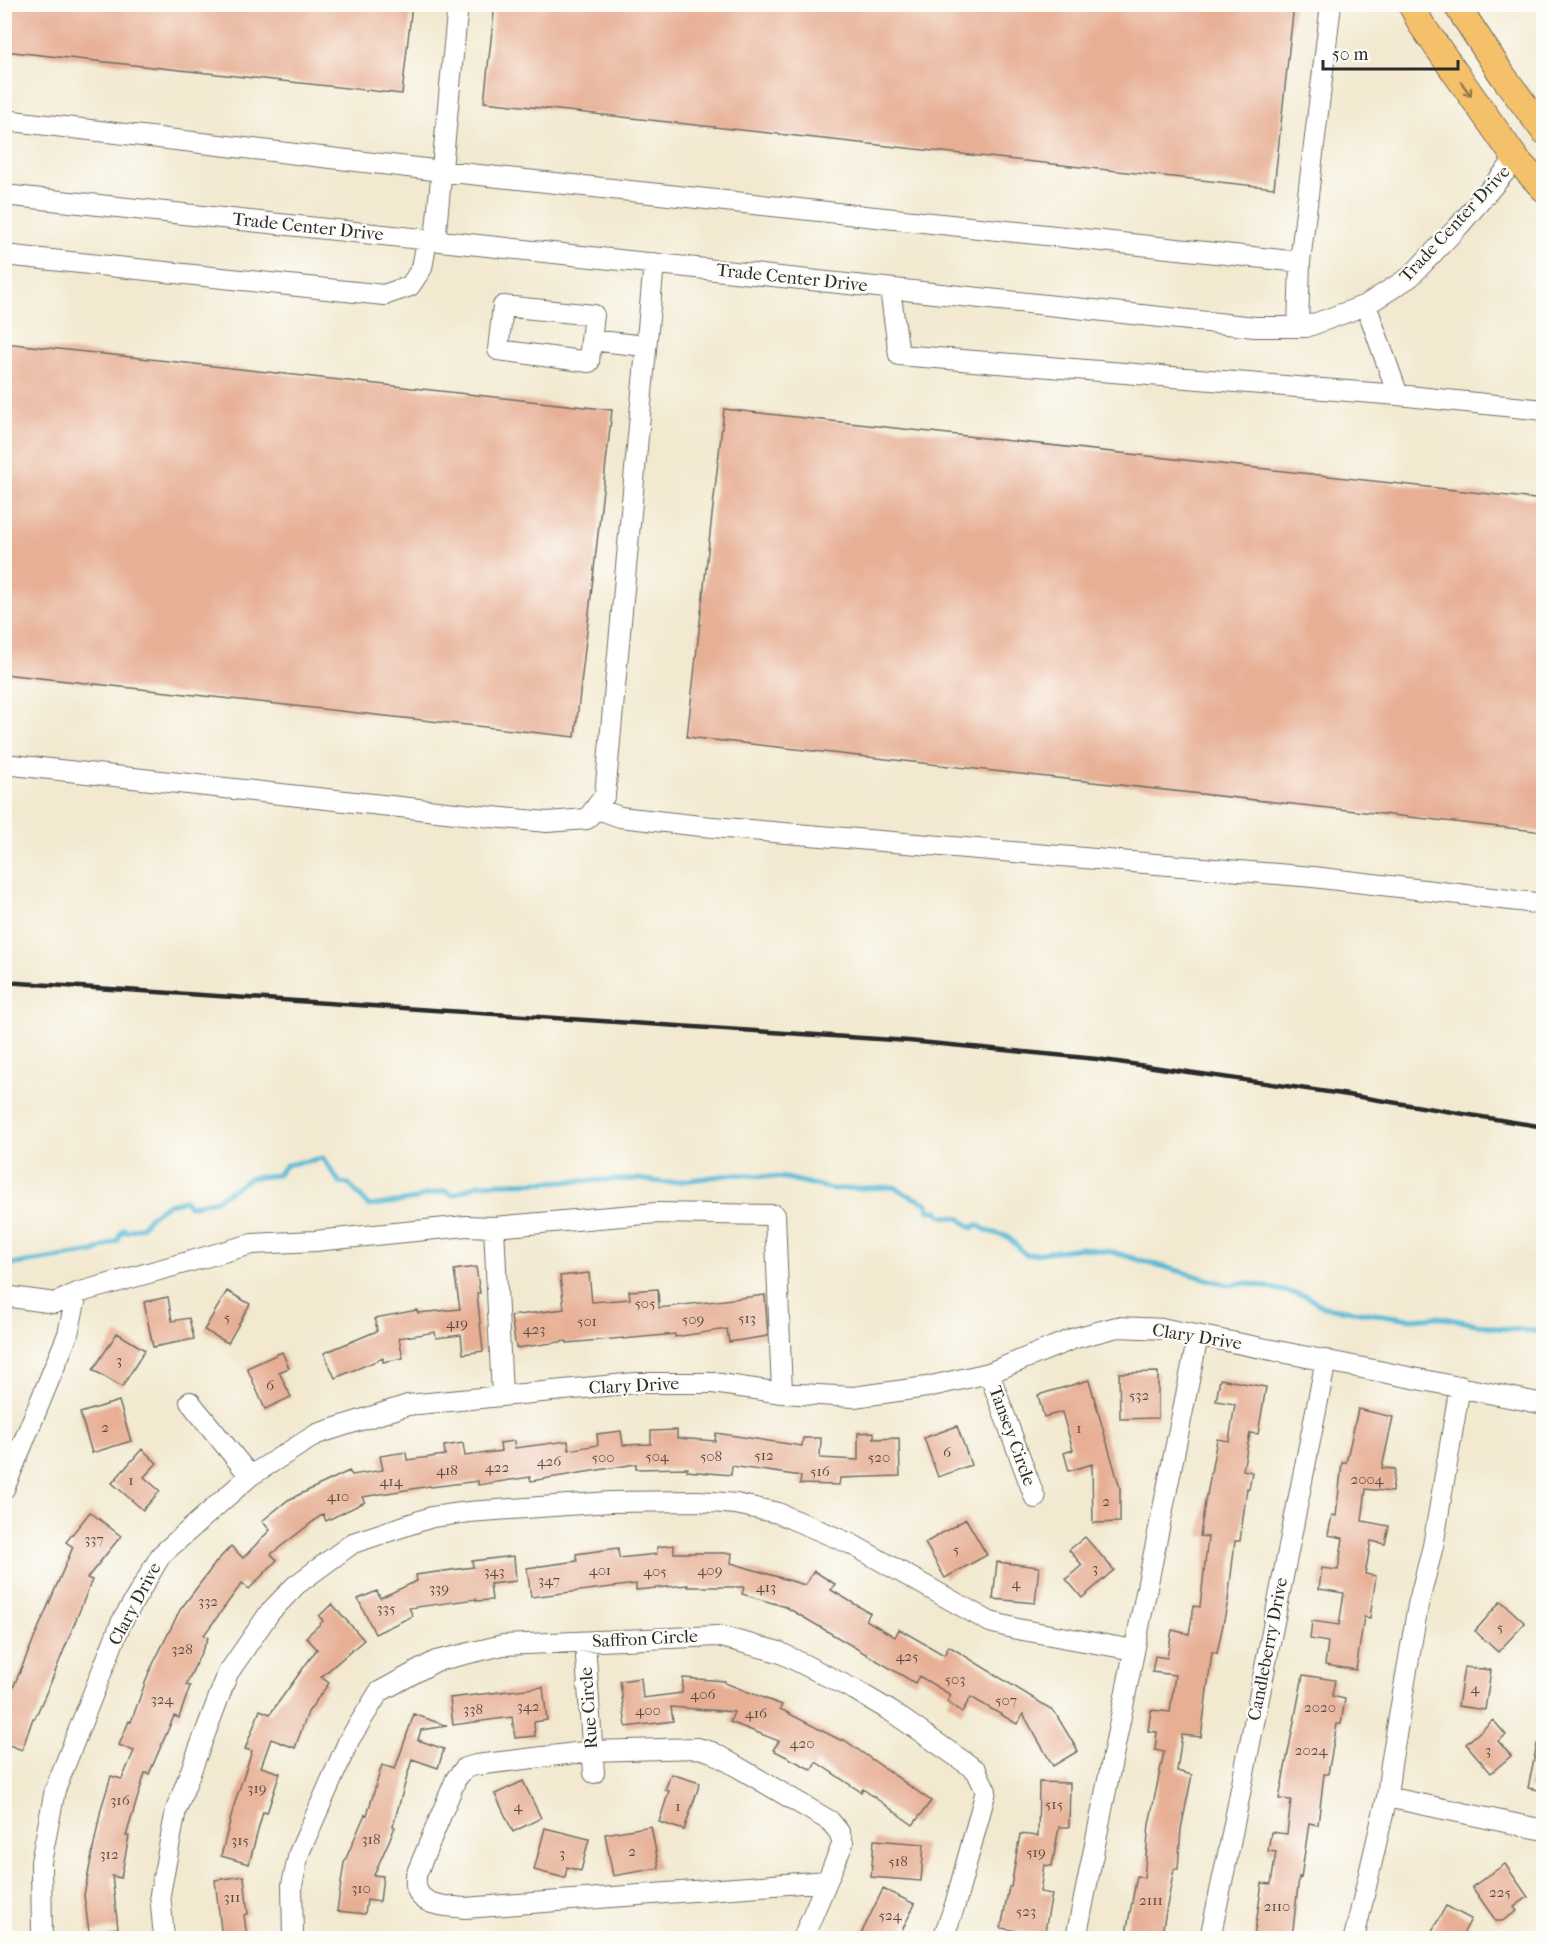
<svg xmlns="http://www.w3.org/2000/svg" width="1548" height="1943" viewBox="0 0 1548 1943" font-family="'IM FELL French Canon',serif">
  <rect width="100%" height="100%" fill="#fdfcf7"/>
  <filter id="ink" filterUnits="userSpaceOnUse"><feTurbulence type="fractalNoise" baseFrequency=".0167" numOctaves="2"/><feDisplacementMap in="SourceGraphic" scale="12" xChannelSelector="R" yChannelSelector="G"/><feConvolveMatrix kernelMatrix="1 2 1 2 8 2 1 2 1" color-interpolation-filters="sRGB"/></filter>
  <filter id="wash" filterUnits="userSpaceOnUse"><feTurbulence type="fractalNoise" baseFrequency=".008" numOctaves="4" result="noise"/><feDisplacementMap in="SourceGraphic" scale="24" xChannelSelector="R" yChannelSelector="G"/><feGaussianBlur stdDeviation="1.35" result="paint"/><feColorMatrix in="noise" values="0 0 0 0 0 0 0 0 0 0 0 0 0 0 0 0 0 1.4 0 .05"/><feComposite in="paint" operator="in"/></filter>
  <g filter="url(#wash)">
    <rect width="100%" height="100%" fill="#f2e9d0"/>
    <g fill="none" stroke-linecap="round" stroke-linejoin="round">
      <!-- stream -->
      <path stroke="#56b9d5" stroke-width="5" d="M1484,7L1490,4
        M4,1261L15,1264L94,1252L118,1240L121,1232L124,1229L125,1232L141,1227L151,1216L168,1204L185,1200L189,1206L216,1200L250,1178L277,1175L286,1165L323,1158L340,1183L349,1184L369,1206L416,1199L425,1195L445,1191L454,1195L479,1184L639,1179L668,1183L735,1174L786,1178L832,1189L895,1187L906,1194L927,1203L929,1211H937L942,1216L959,1218L972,1228L977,1225L988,1231L1008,1237L1026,1255L1082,1248L1112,1252L1228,1285L1248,1283L1306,1296L1324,1307L1411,1319L1438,1317L1497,1328L1544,1332"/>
    </g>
    <g id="blocks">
      <!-- building -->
      <path fill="#e7af94" d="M4,4H412L402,94L4,51Z
        M495,4H1294L1274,188L484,102Z
        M4,343L612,410L575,737L4,674Z
        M724,409L1544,500V832L687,737Z
        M476,1267L480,1293H477L483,1351L463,1354L461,1335L436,1338L435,1332L399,1338L403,1358L383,1362V1358L335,1378L324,1353L377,1331L375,1318L417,1310L418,1313L460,1309L454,1270Z
        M589,1273L592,1302L630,1299L629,1291L658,1289L659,1308L765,1295L768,1336L729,1342L727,1329L675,1337V1334L623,1339V1338L567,1343V1341L516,1348L511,1316L564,1309L560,1276Z
        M227,1291L250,1304L228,1343L204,1330Z
        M168,1297L172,1321L189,1318L194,1339L153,1347L144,1302Z
        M117,1333L145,1350L122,1387L93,1370Z
        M282,1352L289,1368L279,1372L291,1397L265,1409L247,1368Z
        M1158,1372V1418L1120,1419L1119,1373Z
        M1220,1379L1266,1387L1258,1434L1250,1433L1243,1470L1252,1472L1249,1489L1247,1488L1240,1541H1235L1228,1601L1217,1653L1212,1652L1201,1737L1182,1735L1177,1771L1192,1775L1181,1829L1178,1869H1174L1161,1938H1125L1137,1876L1144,1878L1149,1824L1164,1752L1155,1750L1157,1732L1148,1731L1151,1710L1170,1712L1175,1675L1152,1672L1155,1656L1167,1658L1172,1630L1189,1634L1194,1606L1200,1607L1208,1537L1200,1536L1206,1495H1207L1217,1439L1229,1441L1235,1404L1216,1401Z
        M1089,1380L1120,1488V1522L1093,1523L1092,1464L1069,1471L1064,1453L1073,1450L1062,1412L1044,1417L1038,1395Z
        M119,1401L131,1441L92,1453L80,1413Z
        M1358,1409L1393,1417L1382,1468L1395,1469L1392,1492L1366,1489L1362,1521L1389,1526L1385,1544L1371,1541L1365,1574L1376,1576L1370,1618L1364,1617L1356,1670L1325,1665L1328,1642L1310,1639L1312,1621L1339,1625L1344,1593L1319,1589L1322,1568L1338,1570L1343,1538L1328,1535L1332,1515L1336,1516L1342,1463H1346Z
        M957,1426L971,1465L938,1477L924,1438Z
        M677,1430V1438L715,1441L716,1433L802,1446L803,1438H821L820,1458L858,1460V1433L874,1432V1439L899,1438L900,1476L840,1478L839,1485L800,1484L801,1476L732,1466L731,1475L687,1471L688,1468L636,1469V1464L531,1481L530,1477L478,1485V1481L431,1487L430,1486L362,1497L365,1502L326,1521L323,1514L271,1554L277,1560L249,1589L242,1583L204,1635L208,1638L186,1685L190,1686L179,1718L174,1716L149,1774L145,1773L126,1836H129L121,1878L112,1876L118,1928L89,1932L84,1895L101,1809L111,1776L122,1779L134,1751L119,1745L129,1721L131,1722L149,1672L180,1610L217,1561L231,1546L243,1558L270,1530L262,1521L288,1500L349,1471L352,1475L383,1470L380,1456L406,1452L407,1460L445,1455L444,1446L463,1443L465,1456L501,1451L500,1443L514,1441L515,1448L568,1441L569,1450L598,1445L597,1434L621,1431L623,1445L651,1444V1431Z
        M142,1449L157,1463L144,1477L160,1491L143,1510L112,1483Z
        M90,1512L121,1536L87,1578L92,1580L51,1682L35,1718H33L22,1750L4,1743V1709L73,1547L66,1542Z
        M966,1519L987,1555L945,1578L925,1543Z
        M1085,1537L1114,1570L1082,1598L1066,1579L1082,1565L1069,1550Z
        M674,1545V1553H732L731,1563L805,1585L814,1571L835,1584L831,1590L870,1613L866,1620L895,1637L899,1629L944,1655L949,1646L1054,1711L1078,1751L1053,1766L1023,1714L1017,1724L971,1697L962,1712L947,1702L951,1695L919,1676L915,1683L786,1607L742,1594L744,1587H688V1585L636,1590V1584L531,1597L527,1568L577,1561L576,1554L618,1548L619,1558L657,1554V1547Z
        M514,1556L516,1581L490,1584L492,1600L476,1601V1599L409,1608L413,1616L375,1634L358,1599L377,1591L380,1598L417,1581L416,1575L473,1567L472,1561Z
        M997,1562L1039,1567L1035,1603L993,1599Z
        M1501,1601L1525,1623L1498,1652L1475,1631Z
        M332,1604L364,1640L321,1677L329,1683L308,1712L295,1748L271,1739L261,1767L280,1773L267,1813L263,1812L249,1864L221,1856L235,1802L252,1751L245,1749L260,1710L270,1714L317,1649L306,1637L323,1621L319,1616Z
        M1464,1667L1491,1670L1485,1710L1458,1706Z
        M1303,1675L1335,1680L1332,1696L1345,1699L1341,1724H1337L1328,1774H1324L1318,1825L1309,1823L1301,1878L1299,1877L1292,1938H1254L1262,1883L1271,1884L1276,1852L1268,1851L1271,1832L1287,1834L1291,1800L1279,1799Z
        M641,1678L643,1698L682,1693L683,1678L725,1681V1683L782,1705L780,1709L842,1741L843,1739L931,1801L913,1825L863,1789L861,1792L816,1762L812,1770L773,1750L779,1741L730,1722L734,1712L671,1707L673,1721L626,1727L620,1681Z
        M543,1687L547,1720L534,1722L535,1736L515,1738L512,1717L453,1725L450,1698Z
        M414,1714L447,1726L421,1730L418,1740L444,1749L438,1768L412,1759L393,1826L395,1827L374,1875L383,1876L380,1902L367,1900L365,1914L337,1911L344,1863L365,1814L367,1815L382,1765L395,1769Z
        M1493,1720L1506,1735L1498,1741L1511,1756L1491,1773L1466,1744Z
        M1537,1744H1544V1791L1528,1788Z
        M671,1774L700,1783L684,1830L659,1822L669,1791L665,1790Z
        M523,1781L541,1818L513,1832L495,1794Z
        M1039,1782L1070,1783L1069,1827H1059L1052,1866L1044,1865L1040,1892L1052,1894L1044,1936L1001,1928L1009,1887H1011L1020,1834L1038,1836Z
        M651,1826L659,1868L613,1876L605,1834Z
        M545,1828L589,1839L581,1871L567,1867L565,1878L534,1870Z
        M874,1840L924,1844L921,1881L871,1877Z
        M1505,1864L1528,1897L1514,1907L1517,1911L1502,1921H1496L1472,1887Z
        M244,1876L248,1914L244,1915L247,1938H222L215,1880Z
        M883,1889L915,1904L898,1938H859Z
        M1446,1906L1471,1919L1461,1938H1428Z"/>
    </g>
  </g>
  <g filter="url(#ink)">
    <use href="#blocks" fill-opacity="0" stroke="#716e65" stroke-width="1.5"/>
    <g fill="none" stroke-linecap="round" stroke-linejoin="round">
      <!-- minor casing -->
      <g stroke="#716e65" stroke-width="22">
        <path id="minor" d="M4,120L442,171L1300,262L1331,4
          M4,195L1255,327H1306L1366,305L1410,277L1458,227L1516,159
          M435,240L458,4
          M4,255L384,295L410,286L422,268L427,240
          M890,289L899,355L1398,395L1366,305
          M1298,327L1300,262
          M591,340L594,315L503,306L498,350L589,362L591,340L645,346
          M1398,395L1544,410
          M4,764L492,817L547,822L587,819L605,795L654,263
          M595,808L620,817L701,826L1313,877L1544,904
          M494,1227L502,1395
          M4,1296L55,1303L77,1293L252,1244L315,1241L466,1226L494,1227L657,1213L775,1215L782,1393
          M989,1373L1035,1498
          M190,1402L250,1476
          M4,1489L68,1334L77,1293
          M585,1643L594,1773
          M1387,1797L1544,1830
          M42,1938L41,1862L55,1790L121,1623L161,1555L250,1476L317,1434L408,1405L636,1383H713L782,1393L854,1397L927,1387L989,1373L1075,1338L1117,1327L1166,1329L1544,1404
          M164,1938L160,1894L176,1810L228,1673L270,1612L296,1585L353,1543L432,1517L469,1512L610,1502L699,1501L736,1504L778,1513L851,1544L990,1622L1017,1629L1134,1650
          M293,1938L292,1885L299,1853L349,1740L379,1692L436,1661L503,1645L718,1636L779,1652L855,1690L892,1712L976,1770L986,1791L955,1905L943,1938
          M803,1938L843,1843L839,1832L830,1821L712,1752L698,1748L592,1751L476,1765L465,1768L456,1779L416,1875C416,1879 415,1885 417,1889C422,1907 450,1906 465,1908L827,1881
          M1076,1938L1198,1336
          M1210,1938L1229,1849L1326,1360
          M1354,1938L1387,1797L1391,1764L1418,1605L1433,1546L1460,1386"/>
      </g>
      <!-- major casing -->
      <g stroke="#716e65" stroke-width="28">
        <path id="major" d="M1411,4L1421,24L1516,159L1544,189
          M1456,4L1503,76L1544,131"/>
      </g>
      <!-- minor -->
      <use href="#minor" stroke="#fff" stroke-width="20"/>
      <!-- major -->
      <use href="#major" stroke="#f4c16a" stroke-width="26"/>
      <!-- rail -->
      <path stroke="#2b2b2b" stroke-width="4.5" d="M4,982L909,1041L1097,1059L1342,1094L1544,1127"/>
    </g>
    <!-- one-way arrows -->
    <defs><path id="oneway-shaft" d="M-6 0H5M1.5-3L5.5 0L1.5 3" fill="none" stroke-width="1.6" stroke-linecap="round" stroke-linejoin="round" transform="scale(1.5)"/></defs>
    <use stroke="#90764a" href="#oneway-shaft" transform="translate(1466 89) rotate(55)"/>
  </g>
  <g text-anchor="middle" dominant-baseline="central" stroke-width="4.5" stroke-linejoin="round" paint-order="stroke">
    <!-- number labels -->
    <g font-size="15" fill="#5a4c45">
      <text x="645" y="1303">505</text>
      <text x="227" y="1317">5</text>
      <text x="747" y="1318">513</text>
      <text x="693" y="1319">509</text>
      <text x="587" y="1321">501</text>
      <text x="457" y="1323">419</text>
      <text x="534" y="1329">423</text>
      <text x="119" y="1360">3</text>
      <text x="270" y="1385">6</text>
      <text x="1139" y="1395">532</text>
      <text x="105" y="1427">2</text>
      <text x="1079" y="1428">1</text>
      <text x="947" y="1452">6</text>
      <text x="764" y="1455">512</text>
      <text x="657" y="1456">504</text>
      <text x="711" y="1456">508</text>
      <text x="603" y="1457">500</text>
      <text x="879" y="1457">520</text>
      <text x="549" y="1461">426</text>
      <text x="497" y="1467">422</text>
      <text x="447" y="1470">418</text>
      <text x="820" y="1471">516</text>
      <text x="1367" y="1479">2004</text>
      <text x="131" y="1480">1</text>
      <text x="391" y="1481">414</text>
      <text x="338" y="1496">410</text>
      <text x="1106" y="1501">2</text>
      <text x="94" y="1539">337</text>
      <text x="956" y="1549">5</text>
      <text x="1095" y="1568">3</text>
      <text x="600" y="1570">401</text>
      <text x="710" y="1570">409</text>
      <text x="494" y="1571">343</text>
      <text x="655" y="1571">405</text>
      <text x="549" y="1580">347</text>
      <text x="1016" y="1583">4</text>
      <text x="766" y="1587">413</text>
      <text x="439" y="1588">339</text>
      <text x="208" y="1601">332</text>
      <text x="386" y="1608">335</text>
      <text x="1500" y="1627">5</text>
      <text x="182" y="1649">328</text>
      <text x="907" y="1656">425</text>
      <text x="955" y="1679">503</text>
      <text x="1475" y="1688">4</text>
      <text x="703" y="1694">406</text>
      <text x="162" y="1699">324</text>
      <text x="1006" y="1700">507</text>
      <text x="528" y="1706">342</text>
      <text x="1320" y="1707">2020</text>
      <text x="473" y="1709">338</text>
      <text x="648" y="1710">400</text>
      <text x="756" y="1713">416</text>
      <text x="802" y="1743">420</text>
      <text x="1311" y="1750">2024</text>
      <text x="1488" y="1750">3</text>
      <text x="257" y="1788">319</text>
      <text x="120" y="1800">316</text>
      <text x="1054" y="1804">515</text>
      <text x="518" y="1806">4</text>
      <text x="678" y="1806">1</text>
      <text x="371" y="1839">318</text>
      <text x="240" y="1840">315</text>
      <text x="632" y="1851">2</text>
      <text x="1036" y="1852">519</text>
      <text x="562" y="1853">3</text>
      <text x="109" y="1854">312</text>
      <text x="898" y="1861">518</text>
      <text x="361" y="1888">310</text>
      <text x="1500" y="1892">225</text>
      <text x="232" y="1897">311</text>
      <text x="1151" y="1900">2111</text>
      <text x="1277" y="1906">2110</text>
      <text x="1026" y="1911">523</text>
      <text x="890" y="1915">524</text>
    </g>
    <!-- street labels -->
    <g font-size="18" fill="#2b2b2b" stroke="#fdfcf7">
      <text transform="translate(1455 224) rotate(-47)">Trade Center Drive</text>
      <text transform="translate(308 227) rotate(6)">Trade Center Drive</text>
      <text transform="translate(792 278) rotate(6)">Trade Center Drive</text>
      <text transform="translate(1197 1337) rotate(9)">Clary Drive</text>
      <text transform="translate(634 1386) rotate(-3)">Clary Drive</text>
      <text transform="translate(1012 1436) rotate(70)">Tansey Circle</text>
      <text transform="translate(135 1604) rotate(-62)">Clary Drive</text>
      <text transform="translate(645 1639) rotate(-3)">Saffron Circle</text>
      <text transform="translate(1268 1649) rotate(-79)">Candleberry Drive</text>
      <text transform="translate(589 1708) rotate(-94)">Rue Circle</text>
    </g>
  </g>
  <!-- margin -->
  <rect width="1548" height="1943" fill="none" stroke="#fdfcf7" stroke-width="24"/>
  <!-- scale -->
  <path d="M1323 60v9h135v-9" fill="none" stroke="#2b2b2b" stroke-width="3"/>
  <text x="1332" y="60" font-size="18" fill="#2b2b2b" stroke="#fdfcf7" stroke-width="4.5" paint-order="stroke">50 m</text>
</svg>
